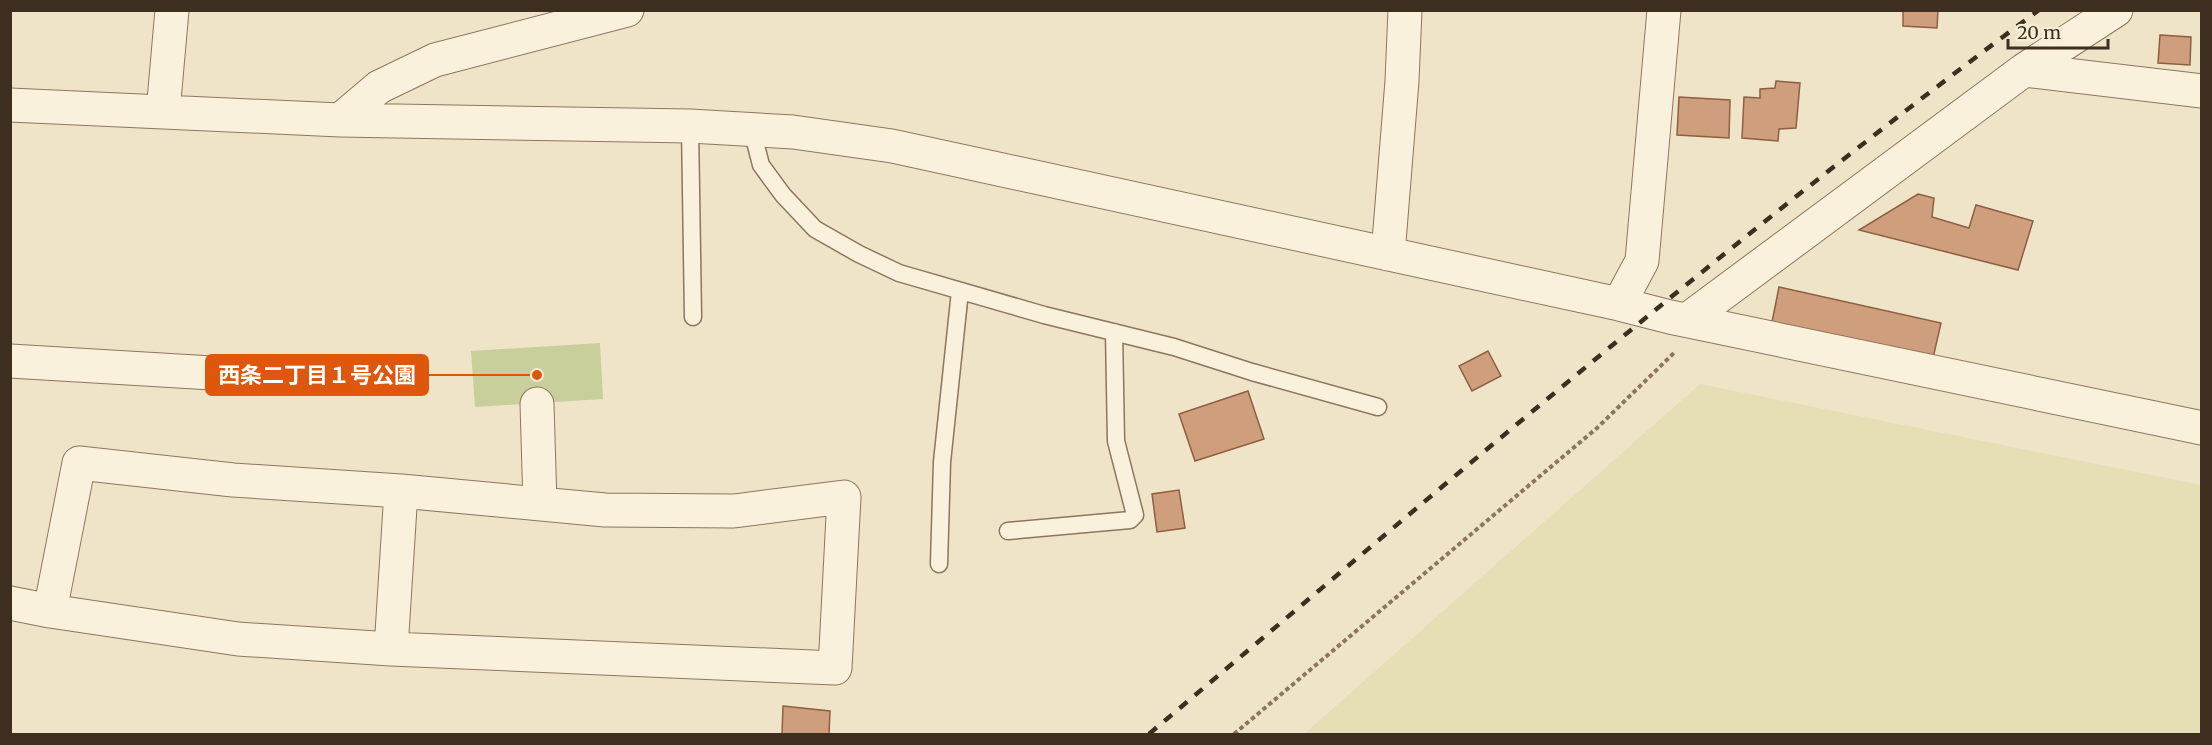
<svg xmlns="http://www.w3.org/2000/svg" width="2212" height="745" viewBox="0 0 2212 745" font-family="Merriweather,'Noto Sans JP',serif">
  <rect width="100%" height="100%" fill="#f0e4c8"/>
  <!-- farmland -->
  <path fill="#e6deb5" d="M1700,384L2201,485V734H1304Z"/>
  <!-- green -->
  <path fill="#c9cf9b" d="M600,343L603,399L475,407L471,351Z"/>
  <!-- building -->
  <path fill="#cf9f7d" stroke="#8d5f41" stroke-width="1.5" d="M1903,10H1938L1937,28L1903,26Z
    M2160,35L2191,37L2190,65L2158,63Z
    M1776,81L1800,83L1796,128L1779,129L1778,141L1742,138L1744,97L1760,98V89L1775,88Z
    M1679,97L1730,100L1729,138L1677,135Z
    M1918,194L1934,198L1932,217L1969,228L1976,205L2033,221L2018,270L1859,230Z
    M1779,287L1941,323L1933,358L1772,322Z
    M1488,351L1501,376L1472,391L1459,366Z
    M1248,391L1264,439L1195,461L1179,414Z
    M1179,490L1185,528L1157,532L1152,494Z
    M783,706L830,711L829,734H782Z"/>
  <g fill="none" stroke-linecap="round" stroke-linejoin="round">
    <!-- service casing -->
    <g stroke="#8d765c" stroke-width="19">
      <path id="service" d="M690,126L693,317
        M752,130L761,165L783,195L815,229L859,254L899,273L1044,315L1174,347L1252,372L1378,407
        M1008,531L1130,520L1135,515L1116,441L1114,332
        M939,564L942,462L960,291"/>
    </g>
    <!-- minor casing -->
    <g stroke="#8d765c" stroke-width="35">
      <path id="minor" d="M2024,70L2202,91
        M10,105L340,120L690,126L793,132L892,146L1619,304L1670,317L2202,428
        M163,112L172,10
        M340,120L379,87L435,60L627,10
        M1388,254L1402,81L1405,10
        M1619,304L1642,261L1664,10
        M1687,320L2024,70L2116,10
        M10,361L212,373
        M537,404L540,504
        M10,603L50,611L238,639L391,649L835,668L844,497L734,511L605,510L401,491L233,480L79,463L50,611
        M391,649L401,491"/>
    </g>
    <!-- path -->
    <path stroke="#8d765c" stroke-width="4" stroke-dasharray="4.5 3" stroke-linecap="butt" d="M1234,734L1597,428L1675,352"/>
    <!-- service -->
    <use href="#service" stroke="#faf1dc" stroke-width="16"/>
    <!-- minor -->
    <use href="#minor" stroke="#faf1dc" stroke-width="33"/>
    <!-- rail -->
    <path stroke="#3d2e20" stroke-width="4.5" stroke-dasharray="10 10" stroke-linecap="butt" d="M1149,734C1441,488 1731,238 2039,10"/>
  </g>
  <!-- callouts -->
  <path fill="none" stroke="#df570d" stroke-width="2" d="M537 375L428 375"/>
  <circle fill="#df570d" stroke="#f7eed8" stroke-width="2" cx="537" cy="375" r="6"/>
  <rect fill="#df570d" stroke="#df570d" stroke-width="2" x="206" y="355" width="222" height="40" rx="6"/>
  <g font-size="22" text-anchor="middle" font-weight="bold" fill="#fff">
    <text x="317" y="383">西条二丁目１号公園</text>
  </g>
  <!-- border -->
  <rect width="2212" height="745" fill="none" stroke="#3d2e20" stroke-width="24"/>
  <!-- scale -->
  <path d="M2008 39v9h100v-9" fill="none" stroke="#3d2e20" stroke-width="3"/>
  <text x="2017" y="39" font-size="18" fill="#3d2e20" stroke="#f7eed8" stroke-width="4.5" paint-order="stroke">20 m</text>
</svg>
